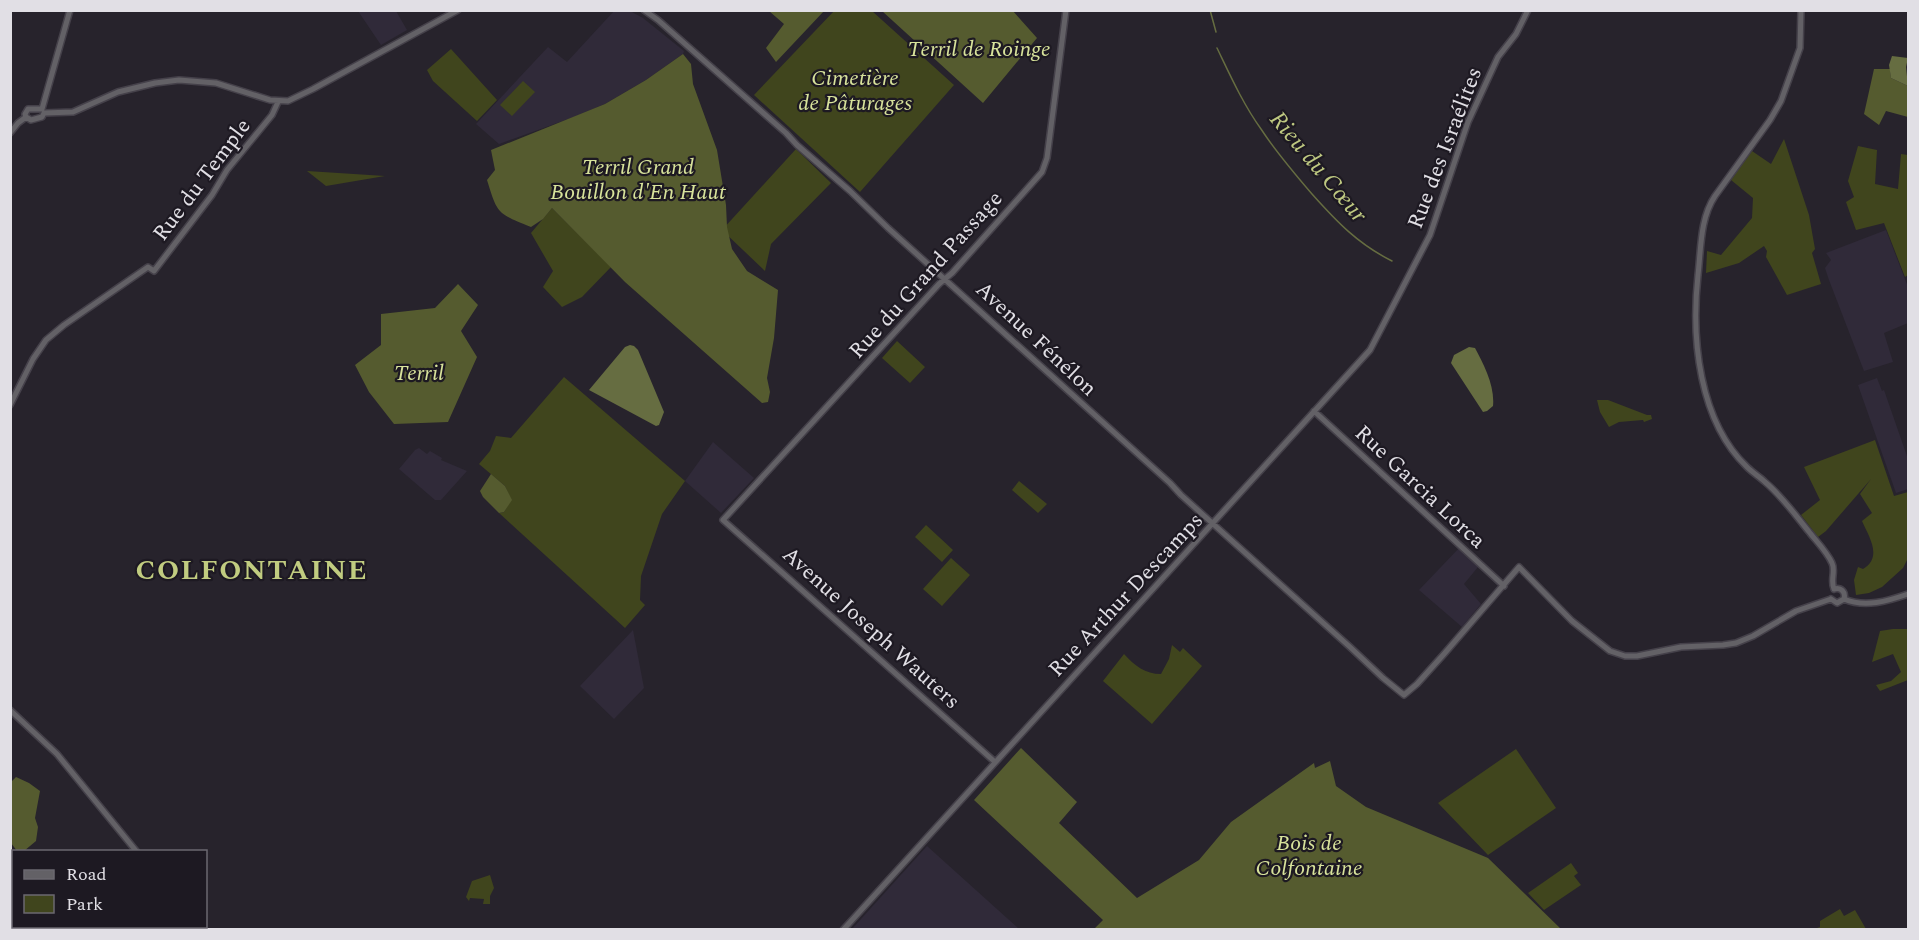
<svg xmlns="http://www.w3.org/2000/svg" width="1919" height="940" viewBox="0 0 1919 940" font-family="Spectral,serif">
  <rect width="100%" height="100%" fill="#27232c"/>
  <!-- built -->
  <path fill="#302a39" d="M358,11H396L407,30L381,45Z
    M614,11H630L643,18L684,51L683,54L646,80L605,104L574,117L499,144L476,124L548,47L567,62Z
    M1886,230L1908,287V323L1884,333L1893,362L1864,371L1829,280L1825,268L1831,260L1826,253Z
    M1877,378L1882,391L1884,390L1908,459V489L1896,493L1858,385Z
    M713,442L754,478L721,513L685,481Z
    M419,448L427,454L430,451L442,458L441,460L467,471L441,500H435L399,469L415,450Z
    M1461,546L1478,567L1464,584L1481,604L1462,627L1419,590Z
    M633,630L644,688L614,719L580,686Z
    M927,846L1019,929H852Z"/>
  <!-- green -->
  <path fill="#40451d" d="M835,10L872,11L954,85L860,192L754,95Z
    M451,49L497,100L477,121L433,81L427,70Z
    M523,81L535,92L512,116L500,105Z
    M1784,139L1809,215L1815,249L1812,253L1821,284L1787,295L1766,257L1767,251L1764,246L1739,263L1706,273L1707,251L1721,255L1752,218L1753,198L1731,180L1752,151L1771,164Z
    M1858,146L1877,150L1875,184L1898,189L1901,154L1908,155V275L1905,277L1884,223L1856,230L1846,202L1854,197L1848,181Z
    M796,149L831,183L771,244L765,271L722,230Z
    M307,171L385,176L326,186Z
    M552,208L611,267L582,297L562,307L543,287L553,271L531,233Z
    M897,341L925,367L910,383L882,358Z
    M564,377L685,481L662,514L641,576L640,600L645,605L625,628L499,513L504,512L511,500L505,486L479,464L490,451L496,436L511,438Z
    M1597,400H1608L1647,415H1651L1652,419L1644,422L1643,420L1619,422L1609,427L1600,412Z
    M1875,440L1894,496L1908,492V558L1903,568L1882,587L1869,593L1856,595L1854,580L1858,567L1863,569C1883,557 1869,537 1862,521L1872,513L1860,494L1871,479L1826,531L1818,537L1801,515L1820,500L1804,467Z
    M1019,481L1047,504L1038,513L1012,490Z
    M926,525L953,550L942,562L915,537Z
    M951,558L970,575L942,606L923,589Z
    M1893,629H1908V680L1880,691L1876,685L1891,681L1901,672L1893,654L1872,662L1880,631Z
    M1172,645L1180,652L1183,648L1202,666L1152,724L1103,681L1124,654C1135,666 1145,674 1161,674L1169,659Z
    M1516,749L1556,808L1488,855L1438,803Z
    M1571,863L1578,873L1574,876L1581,885L1544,910L1528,893Z
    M490,875L494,888L490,896V904H483L484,899L470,898L469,901L466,897L472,881Z
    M1840,909L1844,916L1855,910L1866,929H1814L1820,927V921Z"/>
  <!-- forest -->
  <path fill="#555b2f" d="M769,11H824L776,62L766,48L784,24Z
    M882,11H1013L1037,38L983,103Z
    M683,54L691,64L693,84L717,150L726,205L727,227L732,249L747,271L778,290L774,338L767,378L770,392L768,402L762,403L625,282L552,208L543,219L531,227C498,213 498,216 487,180L495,170L491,150L605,104L646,80Z
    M1874,69H1890L1891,78L1908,86V117L1886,111L1879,125L1864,114Z
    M458,284L478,305L461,331L477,357L448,422L394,424L369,392L355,365L381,345V314L435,308Z
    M491,474L505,486L512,500L504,512L499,513L483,497L480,491Z
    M1021,748L1077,802L1059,823L1137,898L1199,860L1231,822L1314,763L1315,768L1330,761L1336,786L1366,807L1488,858L1561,929H1094L1103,920L974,800Z
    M16,777L29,783L40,791L35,818L38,827L36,841L24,851H17L11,843V782Z"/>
  <!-- water -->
  <path fill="#666d41" d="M1892,56L1908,58L1906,67L1908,86L1891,78L1889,65Z
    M630,345L634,346L638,350L664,412L659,425L656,426L589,390L625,347Z
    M1469,347L1475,348C1484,365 1495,386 1493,406L1487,411L1483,412L1451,363L1454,355Z"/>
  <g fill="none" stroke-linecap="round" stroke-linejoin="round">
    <!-- stream -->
    <path stroke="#666d41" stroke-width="1.5" d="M1210,10L1216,32
      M1217,48C1230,75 1243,104 1261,129C1276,152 1294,173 1312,194C1337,222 1358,244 1392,261"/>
    <!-- minor casing -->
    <g stroke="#45414a" stroke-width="8">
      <path id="minor" d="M644,10L658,20L786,133L797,145L850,191L888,228L1170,483L1181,495L1350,647L1383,678L1404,695L1417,684L1444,654L1519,567L1572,621L1610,651L1625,656H1637L1681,647L1723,645L1736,643L1753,636L1796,611L1831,599
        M1801,10L1800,48L1781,101L1770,120L1715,196C1700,218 1701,249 1698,275C1691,339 1699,421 1747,467C1753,473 1760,477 1765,482C1782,496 1796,516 1810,533C1817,542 1827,552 1832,563C1836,571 1830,580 1834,589
        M42,109L70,10
        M44,113L73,112L118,92L155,83L179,80L216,83L270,100L288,101L313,89L458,10
        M26,117L25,114L28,109H42
        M26,117L31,120L42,117L44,113
        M10,133L18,123L26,117
        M10,405L33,359L46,340L64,325L148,267L154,271L212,195L227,170L272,115L278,102
        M1314,411L1504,586
        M1834,589C1841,587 1846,592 1844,599
        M1831,599L1837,603L1844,599
        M1844,599C1865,608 1888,601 1908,594
        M10,710L57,754L137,852
        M995,762L723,520L939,284L952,273L1042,172L1047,158L1066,10
        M177,926L178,930
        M843,930L1370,350L1430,235L1468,122L1498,57L1516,34L1528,10"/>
    </g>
    <!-- minor -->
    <use href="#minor" stroke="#636166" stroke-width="5"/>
  </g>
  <g text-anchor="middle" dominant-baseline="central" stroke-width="4.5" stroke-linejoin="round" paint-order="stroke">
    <!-- park labels -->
    <g font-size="22" font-style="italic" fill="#d8e39b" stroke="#1d1922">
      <text x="979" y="49">Terril de Roinge</text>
      <text x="855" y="78">Cimetière<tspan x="855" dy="25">de Pâturages</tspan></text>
      <text x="638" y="167">Terril Grand<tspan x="638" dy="25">Bouillon d'En Haut</tspan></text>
      <text x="419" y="373">Terril</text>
      <text x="1309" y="843">Bois de<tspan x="1309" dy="25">Colfontaine</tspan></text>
    </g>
    <!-- street labels -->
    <g font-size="22" fill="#e1dfe5" stroke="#1d1922">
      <text transform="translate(1445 148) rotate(-69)">Rue des Israélites</text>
      <text transform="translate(202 180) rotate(-53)">Rue du Temple</text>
      <text transform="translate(926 275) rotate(-48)">Rue du Grand Passage</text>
      <text transform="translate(1036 339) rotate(43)">Avenue Fénélon</text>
      <text transform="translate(1420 487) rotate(43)">Rue Garcia Lorca</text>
      <text transform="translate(1126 595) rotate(-47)">Rue Arthur Descamps</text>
      <text transform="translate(871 628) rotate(42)">Avenue Joseph Wauters</text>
    </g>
    <!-- water labels -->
    <g font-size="24" font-style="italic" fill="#bec881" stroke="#1d1922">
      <text transform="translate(1318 167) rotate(50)">Rieu du Cœur</text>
    </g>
    <!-- district labels -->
    <g font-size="28" font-weight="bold" letter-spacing="1.5" fill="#c1cc80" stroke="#1d1922">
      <text x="252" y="570">COLFONTAINE</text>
    </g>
  </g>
  <!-- border -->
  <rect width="1919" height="940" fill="none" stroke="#e1dfe5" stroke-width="24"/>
  <!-- legend -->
  <rect x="12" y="850" width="195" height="78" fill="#1d1922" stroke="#6b6870" stroke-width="1.5"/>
  <rect x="24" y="870" width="30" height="9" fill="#636166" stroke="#6b6870" stroke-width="1.5"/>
  <text x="66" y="880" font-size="18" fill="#e1dfe5">Road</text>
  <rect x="24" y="895" width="30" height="18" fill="#40451d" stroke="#6b6870" stroke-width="1.5"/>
  <text x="66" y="910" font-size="18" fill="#e1dfe5">Park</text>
</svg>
